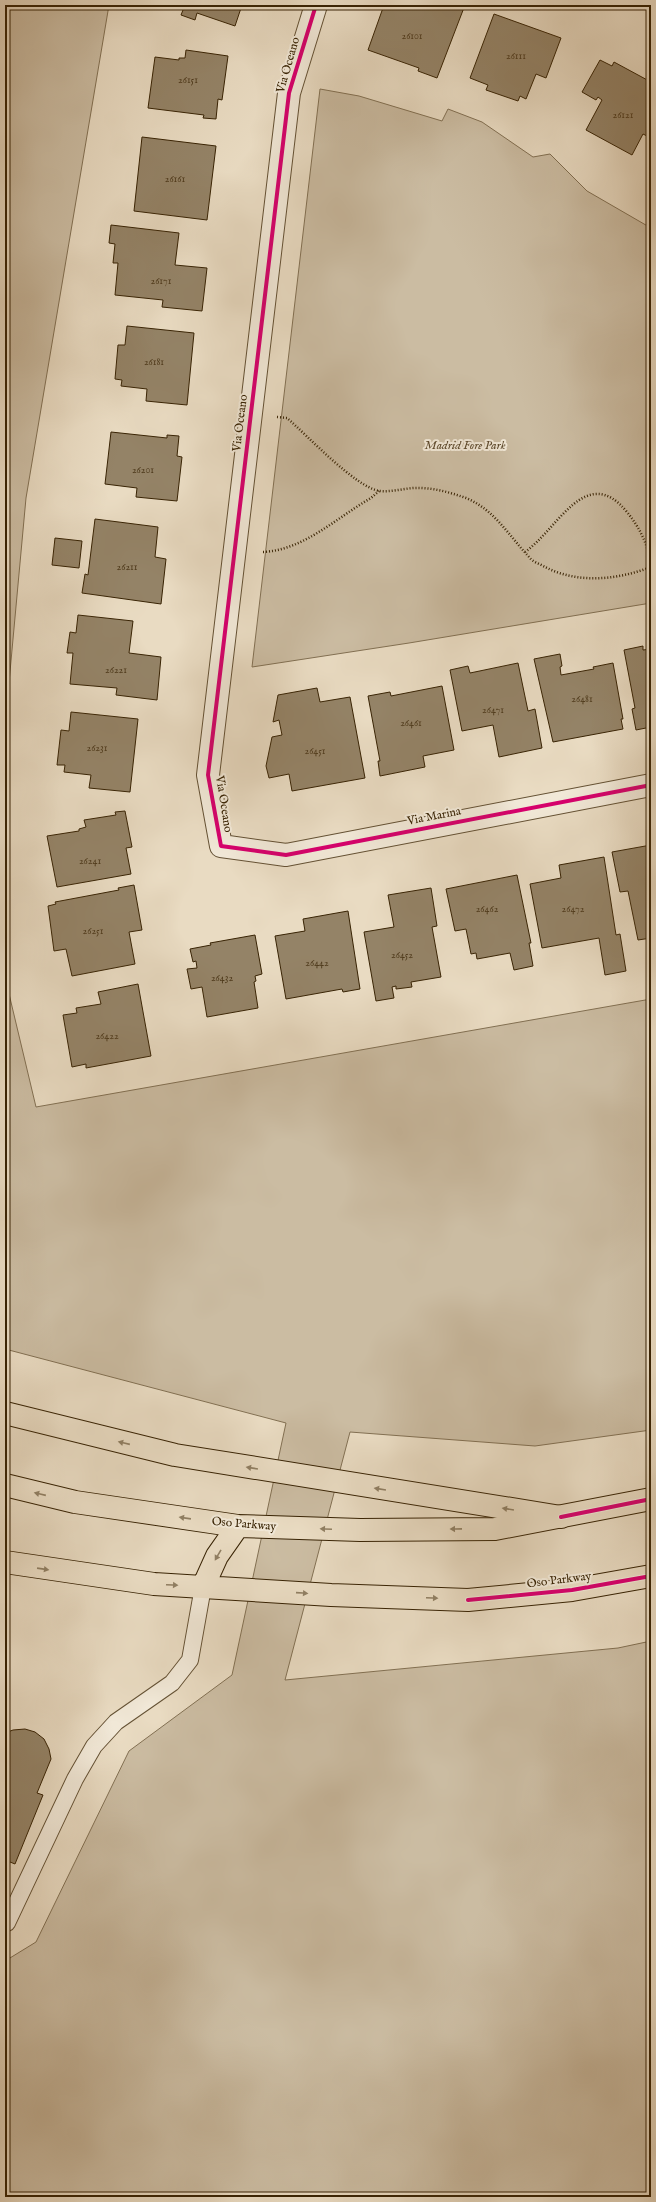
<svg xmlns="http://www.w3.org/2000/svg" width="656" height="2202" viewBox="0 0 656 2202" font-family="'IM FELL English',serif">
  <rect width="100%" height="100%" fill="#e9dbc2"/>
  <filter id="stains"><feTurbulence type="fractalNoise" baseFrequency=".005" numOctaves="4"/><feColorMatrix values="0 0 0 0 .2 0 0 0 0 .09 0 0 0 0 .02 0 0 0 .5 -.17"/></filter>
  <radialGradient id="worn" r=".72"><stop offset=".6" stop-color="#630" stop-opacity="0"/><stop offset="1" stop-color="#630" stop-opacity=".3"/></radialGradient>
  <!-- green -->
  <path fill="#cbbca2" stroke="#827053" d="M5,5H109L26,498L5,726Z
    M320,89L359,96L442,121L448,109L482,122L533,157L550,154L587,191L651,228V603L409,643L252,667Z
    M5,977L36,1107L651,999V1430L535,1446L350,1432L285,1680L618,1648L651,1641V2197H5V1961L36,1942L129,1751L232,1675L286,1423L5,1349Z"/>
  <!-- building -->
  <path fill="#948367" stroke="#382304" d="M185,5H242L235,26L197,13L195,20L181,15Z
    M384,5H465L437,78L418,71L419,68L368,50Z
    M494,14L561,38L546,78L536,74L526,99L520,96L518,101L486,90L488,85L470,78Z
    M186,50L228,56L222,100L218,99L216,119L203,118L204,115L148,108L155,57L179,60V58H185Z
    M600,60L612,66L614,62L651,82V138L643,134L632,155L586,130L602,100L598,97L596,100L582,92Z
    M142,137L216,146L207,220L134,211Z
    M111,225L179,233L175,265L207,268L202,311L162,307L163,300L115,295L118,263H113L115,244L109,243Z
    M127,326L194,333L187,405L146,401L147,389L121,386L122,380L115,379L118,345H125Z
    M111,432L167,438V435L179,436L177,456L182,457L177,501L136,497L137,488L105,484Z
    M95,519L158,527L155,557L166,559L161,604L82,593L85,574L88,575Z
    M55,538L82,541L79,568L52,565Z
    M78,615L133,621L129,653L161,657L157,700L116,695L117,688L70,684L73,653H67L70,632L76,633Z
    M648,632H651V727L636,730L632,709L635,708L624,650L643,646V650L651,649Z
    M560,654L562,666L560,667L561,675L594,669L593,667L613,663L623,719H621L623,729L553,742L534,659Z
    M518,663L528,711L535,709L542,748L499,757L493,725L462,731L450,670L468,666L470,673Z
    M442,686L454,750L423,756L425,767L380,776L378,761H380L368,696L390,692L391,696Z
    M317,688L320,702L350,697L365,778L292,791L289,774L269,778L266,766L272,737L282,735L279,720L273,722L278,695Z
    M71,712L138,719L130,792L89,788L91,775L64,772L65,765H57L61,730L69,731Z
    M125,811L132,847L126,848L131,874L57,887L47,836L79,831V829L86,827L84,820L116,815L115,812Z
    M651,845V938L638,940L628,891L620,892L612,852Z
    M604,857L616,935L620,934L626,971L605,975L599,938L542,948L530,884L561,878L559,865Z
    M517,875L531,943H529L533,966L514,970L510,953L477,959L476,953L471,954L466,929L455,931L446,889Z
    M134,885L142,930L129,932L135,964L72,976L66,949L54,951L48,906L56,904L55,902L119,890L118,888Z
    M431,888L437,926L432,927L441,977L411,982L412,987L396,989V986L392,987L394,998L376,1001L364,932L394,927L388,895Z
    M348,911L360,989L343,992L342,989L286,999L275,936L305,931L303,919Z
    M255,935L262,974L255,976L256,981L254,982L258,1008L207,1017L202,987L191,989L187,969L197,968L196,961L193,962L190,949L211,945L210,943Z
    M138,984L151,1056L86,1068V1064L72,1067L63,1015L77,1013L76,1008L101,1004L98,992Z
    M25,1729L35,1732L44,1739L49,1749L51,1759L37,1793L43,1795L15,1864L5,1860V1733L13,1730Z"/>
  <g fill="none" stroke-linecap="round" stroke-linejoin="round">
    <!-- service casing -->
    <g stroke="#645134" stroke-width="18">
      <path id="service" d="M5,1922L7,1923L75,1779L94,1746L116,1722L172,1683L190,1660L203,1587"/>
    </g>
    <!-- minor casing -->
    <g stroke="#645134" stroke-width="24">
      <path id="minor" d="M316,5L289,93L208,775L221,846L286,855L651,785"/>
    </g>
    <!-- primary casing -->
    <g stroke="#382304" stroke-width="24">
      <path id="primary" d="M5,1485L75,1502L238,1526L360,1530L495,1529L651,1499
        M5,1562L154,1584L331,1595L468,1600L572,1590L651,1576
        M203,1587L217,1556L238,1526"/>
    </g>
    <!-- motorway casing -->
    <g stroke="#382304" stroke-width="24">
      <path id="motorway" d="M5,1413L175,1455L561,1517"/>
    </g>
    <!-- path -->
    <path stroke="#382304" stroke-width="2.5" stroke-dasharray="1 2" stroke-linecap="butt" d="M277,417L287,418C307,435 356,488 380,491C391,492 402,489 413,488C431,487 449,492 466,498C495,510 509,536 530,558C533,562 540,564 545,567C578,584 617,580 651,567
      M263,552C304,550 336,518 371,498L379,491
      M525,552C558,529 586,462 627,512C640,528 649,546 651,567"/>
    <!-- service -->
    <use href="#service" stroke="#f1e8d7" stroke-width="16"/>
    <!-- minor -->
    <use href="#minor" stroke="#f1e8d7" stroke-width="22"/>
    <!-- primary -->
    <use href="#primary" stroke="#e9dbc2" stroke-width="22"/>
    <!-- motorway -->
    <use href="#motorway" stroke="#e9dbc2" stroke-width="22"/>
    <!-- cycleway casing -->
    <g stroke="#f1e8d7" stroke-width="6">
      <path id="cycleway" d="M316,5L289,93L208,775L221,846L286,855L651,785
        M561,1517L651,1499
        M468,1600L572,1590L651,1576"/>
    </g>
    <!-- cycleway -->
    <use href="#cycleway" stroke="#d6006c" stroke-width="4"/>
  </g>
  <!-- one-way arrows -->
  <defs><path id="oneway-solid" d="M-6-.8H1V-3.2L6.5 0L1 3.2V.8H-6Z"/></defs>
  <g fill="#907f63">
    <use href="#oneway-solid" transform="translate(124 1443) rotate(-167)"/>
    <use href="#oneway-solid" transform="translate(252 1468) rotate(-171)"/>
    <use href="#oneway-solid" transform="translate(380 1489) rotate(-171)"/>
    <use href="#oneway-solid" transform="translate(40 1494) rotate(-167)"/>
    <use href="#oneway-solid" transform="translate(508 1509) rotate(-171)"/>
    <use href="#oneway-solid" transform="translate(185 1518) rotate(-172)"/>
    <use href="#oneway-solid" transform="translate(326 1529) rotate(-178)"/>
    <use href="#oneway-solid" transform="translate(456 1529) rotate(179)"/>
    <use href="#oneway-solid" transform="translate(218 1555) rotate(120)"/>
    <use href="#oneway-solid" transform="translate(43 1569) rotate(8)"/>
    <use href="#oneway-solid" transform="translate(172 1585) rotate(3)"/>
    <use href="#oneway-solid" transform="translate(302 1593) rotate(4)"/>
    <use href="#oneway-solid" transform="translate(432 1598) rotate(2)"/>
  </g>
  <g text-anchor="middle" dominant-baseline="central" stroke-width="4" stroke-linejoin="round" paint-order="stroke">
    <!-- number labels -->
    <g font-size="10" fill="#4f3b1d">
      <text x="412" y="36">26101</text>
      <text x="516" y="56">26111</text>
      <text x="188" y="80">26151</text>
      <text x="623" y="115">26121</text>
      <text x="175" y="179">26161</text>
      <text x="161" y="281">26171</text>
      <text x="154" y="362">26181</text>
      <text x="143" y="470">26201</text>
      <text x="127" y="567">26211</text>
      <text x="116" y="670">26221</text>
      <text x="582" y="699">26481</text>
      <text x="493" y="710">26471</text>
      <text x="411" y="723">26461</text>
      <text x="97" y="748">26231</text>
      <text x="315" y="751">26451</text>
      <text x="90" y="861">26241</text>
      <text x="487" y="909">26462</text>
      <text x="573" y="909">26472</text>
      <text x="93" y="931">26251</text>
      <text x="402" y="955">26452</text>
      <text x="317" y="963">26442</text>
      <text x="222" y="978">26432</text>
      <text x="107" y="1036">26422</text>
    </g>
    <!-- street labels -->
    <g font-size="12" fill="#382304" stroke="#f1e8d7">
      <text transform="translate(288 65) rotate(-74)">Via Oceano</text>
      <text transform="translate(240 423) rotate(-83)">Via Oceano</text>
      <text transform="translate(224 804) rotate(81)">Via Oceano</text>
      <text transform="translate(434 816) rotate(-11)">Via Marina</text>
      <text transform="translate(244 1524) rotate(5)">Oso Parkway</text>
      <text transform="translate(559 1580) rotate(-7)">Oso Parkway</text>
    </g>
    <!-- park labels -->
    <g font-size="12" font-style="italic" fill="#5d492c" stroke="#f1e8d7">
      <text x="465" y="445">Madrid Fore Park</text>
    </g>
  </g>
  <!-- margin -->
  <rect width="656" height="2202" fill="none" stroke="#e9dbc2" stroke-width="20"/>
  <rect x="6" y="6" width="644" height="2190" fill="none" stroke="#382304" stroke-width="2"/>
  <rect x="10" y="10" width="636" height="2182" fill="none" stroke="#382304"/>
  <rect width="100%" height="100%" filter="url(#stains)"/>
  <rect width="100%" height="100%" fill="url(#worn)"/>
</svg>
